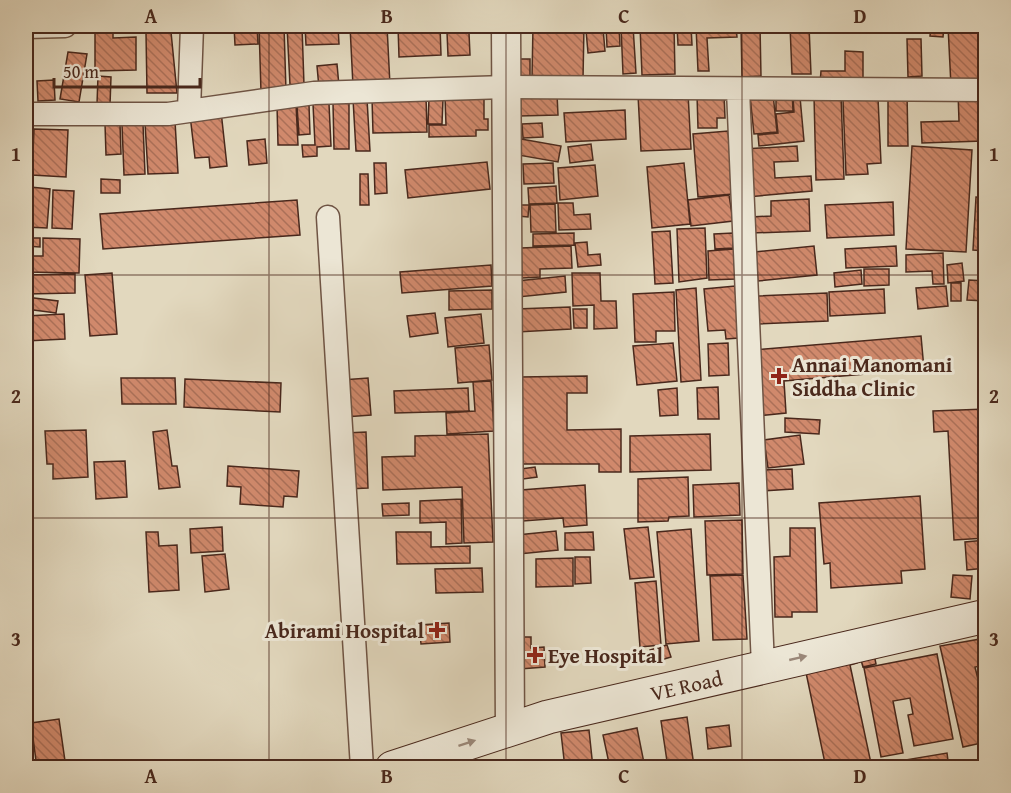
<svg xmlns="http://www.w3.org/2000/svg" width="1011" height="793" viewBox="0 0 1011 793" font-family="'Gentium Book Plus',serif">
  <defs>
    <pattern id="building-back-hatch" width="6" height="6" patternUnits="userSpaceOnUse" patternTransform="scale(1.5)"><rect width="6" height="6" fill="#d0896c"/><path d="M-1 5l2 2M0 0l6 6M5-1l2 2" fill="none" stroke="#ab7058"/></pattern>
  </defs>
  <rect width="100%" height="100%" fill="#e2d8be"/>
  <filter id="stains"><feTurbulence type="fractalNoise" baseFrequency=".00333" numOctaves="4"/><feColorMatrix values="0 0 0 0 .2 0 0 0 0 .09 0 0 0 0 .02 0 0 0 .5 -.17"/></filter>
  <radialGradient id="worn" r=".72"><stop offset=".6" stop-color="#630" stop-opacity="0"/><stop offset="1" stop-color="#630" stop-opacity=".3"/></radialGradient>
  <!-- building -->
  <path fill="url(#building-back-hatch)" stroke="#49281c" stroke-width="1.5" d="M234,26H257L258,44L235,45Z
    M259,26H284L286,91L261,92Z
    M287,26H302L304,85H290Z
    M305,26H338L339,44L306,45Z
    M350,26H387L390,85L353,86Z
    M398,26H440L441,55L399,57Z
    M452,26H489V32L469,33L470,55L448,56L447,32H452Z
    M533,26H584L583,79L532,78Z
    M606,26H619L620,46L607,47Z
    M621,26H633L636,73L623,74Z
    M640,26H674L675,74L642,75Z
    M677,26H691L692,45H678Z
    M696,26H736L737,37L707,38L709,71H698Z
    M741,26H760L761,76L742,77Z
    M790,26H809L811,74H792Z
    M899,26H922V28L899,29Z
    M931,26H944L943,37L930,36Z
    M948,26H986V84L951,86Z
    M113,28V38L136,37V70L95,71V29Z
    M603,28L605,51L588,53L586,30Z
    M171,32L177,93H147L146,33Z
    M907,39H921L922,76L908,77Z
    M845,51L863,52V84L820,83L821,71H845Z
    M68,52L87,54L79,102L60,99Z
    M517,59H530V77H518Z
    M337,64L339,86L319,88L317,66Z
    M98,76L111,77L110,105L97,104Z
    M54,80L55,100L38,101L37,81Z
    M776,91H792L793,111H776Z
    M981,91L983,141L922,143L921,122L959,121L958,92Z
    M688,93L691,149L641,151L638,95Z
    M907,93L908,146H888V94Z
    M557,94L558,115L519,116V95Z
    M724,94L725,118H717V128H698L697,95Z
    M773,94L777,132L754,134L750,96Z
    M841,95L844,179L816,180L814,96Z
    M426,96L427,132L373,133L372,98Z
    M484,96V119H488V130H476V136L429,137V125H446L445,97Z
    M793,97H800L804,141L759,146L758,135L778,133L776,114L794,112Z
    M429,98L443,99L442,124H428Z
    M878,98L881,163L867,164L868,174L846,175L843,100Z
    M353,99H367L370,151H356Z
    M333,103H349V149H334Z
    M296,104L298,145H278L277,105Z
    M313,104H329L331,146L317,147V156L303,157L302,145H315Z
    M309,105L310,134L299,135L297,106Z
    M625,110L626,139L566,142L564,113Z
    M221,111L227,166L210,168L209,157L195,158L190,115Z
    M175,121L178,173L148,174L145,123Z
    M542,123L543,137L523,138L522,124Z
    M105,124H120L121,154L106,155Z
    M143,124L145,174L124,175L122,125Z
    M34,129L68,130L66,177L32,175Z
    M728,131L733,194L698,197L693,134Z
    M265,139L267,163L249,165L247,141Z
    M521,139L561,146L558,162L518,155Z
    M591,144L593,160L570,163L568,147Z
    M797,146L798,161L774,162L775,178L811,176L812,191L747,197L744,149Z
    M912,146L972,150L966,252L906,249Z
    M487,162L490,189L408,198L405,170Z
    M374,163H386L387,193L375,194Z
    M553,163L554,183L524,184L523,164Z
    M684,163L690,224L652,228L647,167Z
    M595,165L598,196L560,200L558,168Z
    M360,174H368L369,205H360Z
    M101,179L120,180V193H101Z
    M556,186L557,203L529,204L528,188Z
    M30,187L50,189L47,228L26,227Z
    M53,190L74,191L72,229L52,228Z
    M729,195L733,221L691,226L688,200Z
    M976,197L986,198V251L973,250Z
    M809,199L810,231L751,233L750,217L771,216V201Z
    M297,200L300,235L103,249L100,214Z
    M893,202L894,235L827,238L825,205Z
    M558,203H573L574,215L590,214L591,229L559,230Z
    M555,204L556,232H531L530,205Z
    M518,205H529L528,217L518,216Z
    M705,228L707,278L679,282L677,229Z
    M670,231L673,283L655,284L652,232Z
    M574,233V245L533,246V234Z
    M733,233V248L715,249L714,234Z
    M26,238H40V247L26,246Z
    M43,238L80,239L79,273L26,272V256H43Z
    M587,242L588,255L600,254L601,265L578,267L575,243Z
    M571,246L572,268L540,269V277L522,278L521,248Z
    M814,246L817,275L758,281L755,252Z
    M896,246L897,266L846,268L845,249Z
    M734,249L735,279L709,280L708,251Z
    M943,253L944,284H933L932,271L906,272V255Z
    M962,263L964,281L948,283L947,265Z
    M491,265L492,286L402,293L400,272Z
    M864,269H889V285L864,286Z
    M861,270L862,284L835,287L834,273Z
    M112,273L117,334L90,336L85,275Z
    M572,273H600L601,301H616L617,328L594,329V305L573,306Z
    M75,274V293L26,294V275Z
    M565,276L566,292L518,297L517,281Z
    M969,280L986,281V301L967,300Z
    M951,283H961V301H951Z
    M735,286L739,338L726,339L725,330L708,331L704,289Z
    M946,286L948,306L918,309L916,288Z
    M696,288L701,380L681,382L676,290Z
    M884,289L885,313L830,316L829,292Z
    M492,290V309L449,310V291Z
    M674,292L675,331H656V342H635L633,294Z
    M827,293L828,321L759,324L758,296Z
    M26,297L58,301L56,313L26,309Z
    M570,307L571,329L517,332L516,309Z
    M573,309H587V328H574Z
    M435,313L438,333L410,337L407,316Z
    M64,314L65,339L26,341V316Z
    M481,314L484,343L448,347L445,318Z
    M921,336L924,369L784,381L786,413L757,416L752,350Z
    M673,343L677,381L637,385L633,346Z
    M728,343L729,375L709,376L708,344Z
    M489,345L492,380L458,383L455,348Z
    M587,376V393H567V430L621,429V472H599V464H520V377Z
    M121,378H175L176,404H122Z
    M368,378L371,415L345,417L342,380Z
    M185,379L281,383L280,412L184,407Z
    M491,381L494,431L447,434L446,413L475,411L473,382Z
    M718,387L719,419H698L697,388Z
    M468,388L469,411L395,413L394,391Z
    M677,388L678,415L660,416L658,390Z
    M986,409V538L954,540L948,431L934,432L933,411Z
    M785,418L820,420L819,434L785,432Z
    M86,430L88,477L53,479V464H47L45,431Z
    M167,430L172,466H177L180,487L159,489L153,432Z
    M366,432L368,488L347,489L345,433Z
    M488,434L493,542L464,543L462,487L383,490L382,457L415,456V436Z
    M710,434L711,470L630,472V436Z
    M800,435L804,464L768,468L764,440Z
    M26,436H29L32,492L26,493Z
    M125,461L127,497L96,499L94,462Z
    M228,466L299,471L297,497L284,496L283,507L240,504L241,487L227,486Z
    M535,467L537,477L523,479L521,469Z
    M792,469L793,489L761,491L760,470Z
    M688,477L689,516L669,517L668,521L638,522V479Z
    M739,483L740,515L694,517L693,485Z
    M585,485L587,525L564,527L563,518L523,521L521,490Z
    M920,496L925,569L901,571L902,583L831,588L830,563L824,564L819,503Z
    M461,499L462,543L446,544V522L420,523V501Z
    M409,503V515L383,516L382,504Z
    M742,520L743,574L707,575L705,521Z
    M222,527L223,551L191,553L190,529Z
    M648,527L654,577L630,579L624,529Z
    M790,528H815L817,612H792V617H775L774,557L790,556Z
    M691,529L699,641L666,644L657,532Z
    M556,531L558,550L519,554L517,535Z
    M146,532H158L159,546L177,545L179,590L149,592Z
    M396,532H431V547L470,546V563L397,564Z
    M593,532L594,550H565V533Z
    M986,540V568L967,570L965,542Z
    M225,554L229,589L205,592L202,556Z
    M575,557H590L591,583L575,584Z
    M573,558V586L536,587V559Z
    M482,568L483,592L436,593L435,569Z
    M743,575L747,639L713,640L710,576Z
    M953,575L972,576L970,599L951,597Z
    M656,581L661,645L640,647L635,583Z
    M449,623L450,642L421,644L419,625Z
    M518,637H531V648L544,647L545,667L520,669Z
    M986,638V665L975,667L986,712V742L963,747L940,646Z
    M667,645L671,657L654,662L650,650Z
    M873,649L876,664L863,667L859,653Z
    M855,652L857,663L850,665L872,768H826L804,663Z
    M937,654L953,739L914,746L908,715L913,714L910,698L893,701L903,753L881,757L864,668Z
    M687,717L694,766L668,768L661,721Z
    M59,719L66,768H37L31,723Z
    M729,725L731,746L708,749L706,728Z
    M637,728L645,768H623V765L610,768L603,735Z
    M589,730L593,768H565L561,733Z
    M947,753L949,768H888L887,763Z"/>
  <g fill="none" stroke-linecap="round" stroke-linejoin="round">
    <!-- minor casing -->
    <g stroke="#6f5444" stroke-width="25">
      <path id="minor" d="M26,27L65,26
        M738,90L763,666
        M189,110L192,26
        M26,114H168L314,93L506,87L986,90
        M328,217L362,768"/>
    </g>
    <!-- tertiary casing -->
    <g stroke="#6f5444" stroke-width="31">
      <path id="tertiary" d="M506,26L510,730"/>
    </g>
    <!-- secondary casing -->
    <g stroke="#49281c" stroke-width="35">
      <g id="secondary">
        <path id="s1" d="M392,768L548,717L986,616"/>
      </g>
    </g>
    <!-- minor -->
    <use href="#minor" stroke="#ece6d5" stroke-width="22"/>
    <!-- tertiary -->
    <use href="#tertiary" stroke="#ece6d5" stroke-width="28"/>
    <!-- secondary -->
    <use href="#secondary" stroke="#ece6d5" stroke-width="33"/>
  </g>
  <!-- one-way arrows -->
  <defs><path id="oneway-solid" d="M-6-.8H1V-3.2L6.5 0L1 3.2V.8H-6Z" transform="scale(1.5)"/></defs>
  <g fill="#9a8778">
    <use href="#oneway-solid" transform="translate(798 658) rotate(-13)"/>
    <use href="#oneway-solid" transform="translate(467 743) rotate(-18)"/>
  </g>
  <!-- grid -->
  <path fill="none" stroke="#49281c" stroke-width="1.5" stroke-opacity="0.55" d="M269,26V768M506,26V768M742,26V768M26,275H986M26,518H986"/>
  <!-- markers -->
  <g fill="#8f2418" stroke="#ece6d5" stroke-width="2">
    <path d="M776 367h6v6h6v6h-6v6h-6v-6h-6v-6h6z"/>
    <path d="M434 621h6v6h6v6h-6v6h-6v-6h-6v-6h6z"/>
    <path d="M532 646h6v6h6v6h-6v6h-6v-6h-6v-6h6z"/>
  </g>
  <g text-anchor="middle" dominant-baseline="central" stroke-width="6" stroke-linejoin="round" paint-order="stroke">
    <!-- poi labels -->
    <g font-size="21" font-weight="bold" fill="#49281c" stroke="#ece6d5" text-anchor="start">
      <text x="792" y="364">Annai Manomani<tspan x="792" dy="24">Siddha Clinic</tspan></text>
      <text x="424" y="630" text-anchor="end">Abirami Hospital</text>
      <text x="548" y="655">Eye Hospital</text>
    </g>
    <!-- street labels -->
    <g font-size="21" fill="#49281c" stroke="#ece6d5">
      <text stroke="none"><textPath href="#s1" startOffset="306">VE Road</textPath></text>
    </g>
  </g>
  <!-- margin -->
  <rect width="1011" height="793" fill="none" stroke="#e2d8be" stroke-width="66"/>
  <!-- scale -->
  <path d="M54 78v9h146v-9" fill="none" stroke="#49281c" stroke-width="3"/>
  <text x="63" y="78" font-size="18" fill="#49281c" stroke="#ece6d5" stroke-width="4.5" paint-order="stroke">50 m</text>
  <rect x="33" y="33" width="945" height="727" fill="none" stroke="#49281c" stroke-width="2"/>
  <g font-size="20" text-anchor="middle" font-weight="bold" fill="#49281c">
    <text x="151" y="23">A</text>
    <text x="387" y="23">B</text>
    <text x="624" y="23">C</text>
    <text x="860" y="23">D</text>
    <text x="16" y="161">1</text>
    <text x="994" y="161">1</text>
    <text x="16" y="403">2</text>
    <text x="994" y="403">2</text>
    <text x="16" y="646">3</text>
    <text x="994" y="646">3</text>
    <text x="151" y="783">A</text>
    <text x="387" y="783">B</text>
    <text x="624" y="783">C</text>
    <text x="860" y="783">D</text>
  </g>
  <rect width="100%" height="100%" filter="url(#stains)"/>
  <rect width="100%" height="100%" fill="url(#worn)"/>
</svg>
